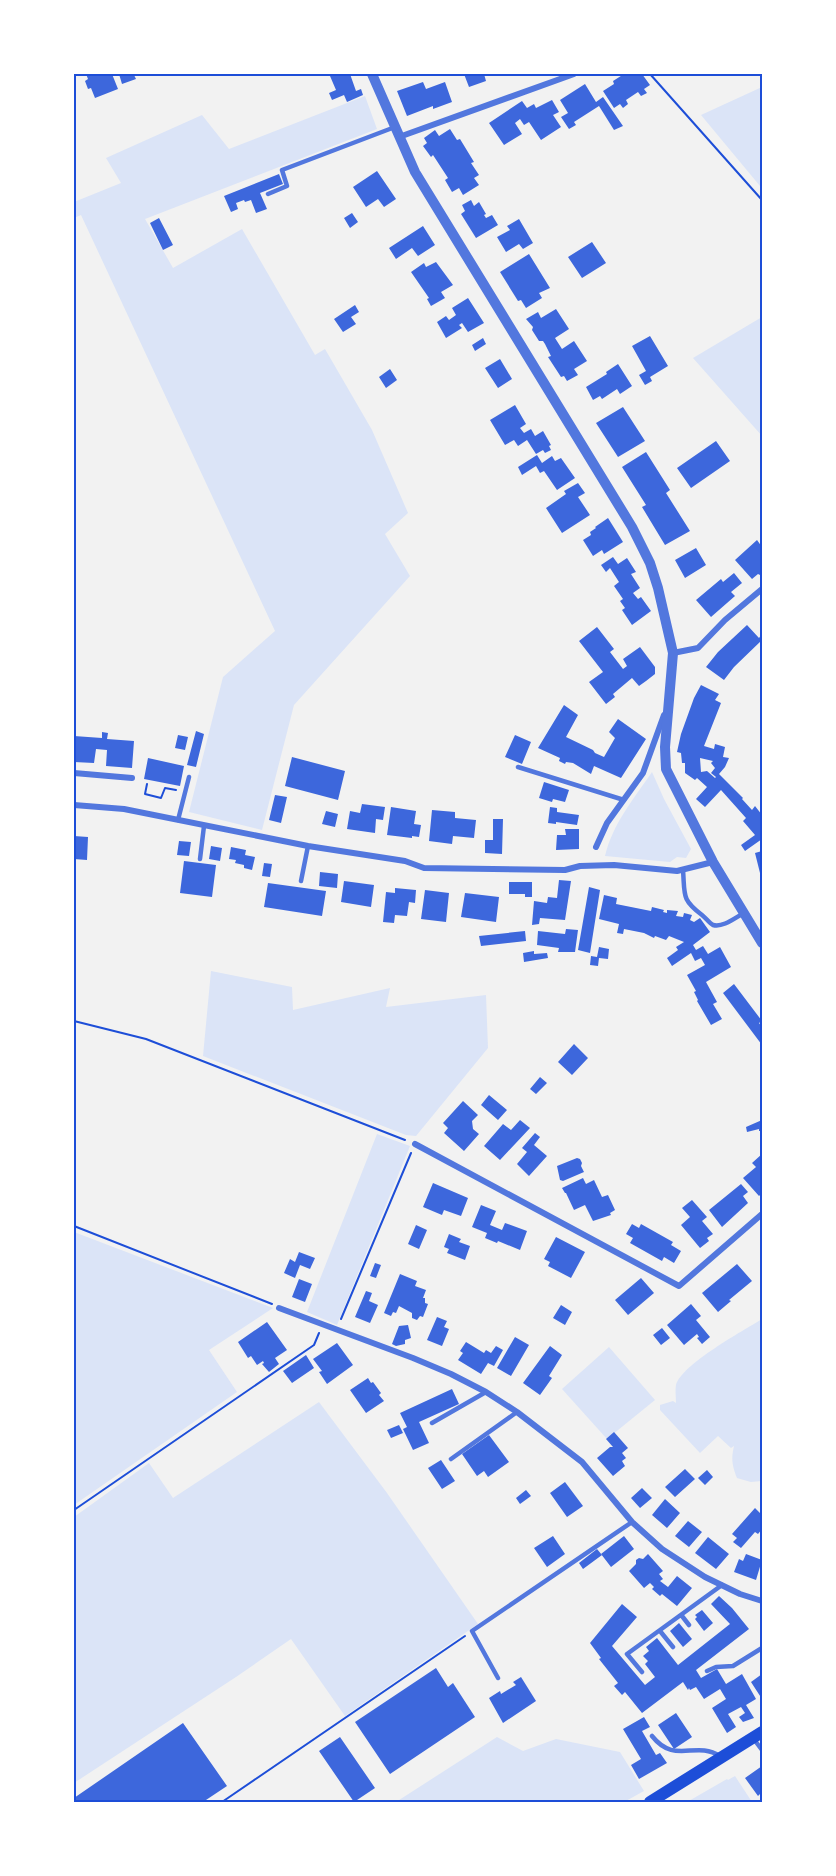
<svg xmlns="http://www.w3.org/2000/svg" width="836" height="1876" viewBox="0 0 836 1876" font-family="Montserrat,sans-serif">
  <rect width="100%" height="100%" fill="#f2f2f2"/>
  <!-- green -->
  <path fill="#dbe4f7" d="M762,87V184L760,186L701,115Z
    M365,96L377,129L145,219L173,268L242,229L315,355L325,349L372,430L408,513L385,534L410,576L294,705L262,830L189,812L223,677L275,631L81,215L74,218V202L121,183L106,158L202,115L229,149Z
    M762,317V436L693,358Z
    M652,772L664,799L691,849L686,858L677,857L670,862L605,856C613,823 633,800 652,772Z
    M211,971L292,987L293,1010L390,988L386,1007L486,995L488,1048L416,1136L406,1135L203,1056Z
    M377,1134L410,1146L337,1325L307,1312Z
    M74,1232L273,1308L209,1350L237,1392L74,1505Z
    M762,1319V1481L751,1482L737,1478C732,1465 731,1459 734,1446L731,1448L718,1436L700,1453L660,1410V1405L673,1401L676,1403C676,1398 675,1390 676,1385C682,1364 743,1331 762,1319Z
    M609,1347L655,1400L607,1439L562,1389Z
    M319,1402L387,1493L478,1624L345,1716L291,1639L236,1677L74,1783V1517L149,1463L173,1498Z
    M497,1737L523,1751L556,1739L620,1752L644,1791L624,1802H396Z
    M735,1776L752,1802H687L727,1779L728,1780Z"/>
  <!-- building -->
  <path fill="#3d67dc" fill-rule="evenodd" d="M86,74H112L118,89L95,98L91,88L88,89L85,81L88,79Z
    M119,74H138L134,75L136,79L122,84Z
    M336,74H350L356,91L361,89L363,95L347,102L344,95L332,100L329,93L336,90L330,76Z
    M464,74H484L486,81L469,87Z
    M624,74H642L650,85L644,89L647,93L641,96L638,92L626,100L628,104L623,108L620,104L614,108L603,91L614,84L613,81Z
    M423,82L426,89L445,82L452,102L433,109V106L407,116L397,91Z
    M585,84L596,102L603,97L623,126L614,130L599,106L574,122L576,125L569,129L561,117L568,113L560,100Z
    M552,100L559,112L553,115L561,127L541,140L529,122L524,125L520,119L515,123L522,134L504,145L489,123L522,101L527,108L534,104L536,108Z
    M450,129L457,140L460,139L474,162L471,163L479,175L474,178L479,185L463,195L459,188L452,192L445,180L448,178L433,155L431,157L423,146L427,143L424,138L435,130L439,136Z
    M377,171L396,199L384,207L378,199L366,207L353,187Z
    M279,174L283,184L260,193L267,209L256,213L251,200L245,202L244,200L236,203L238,209L231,212L224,196Z
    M471,200L474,206L479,202L486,214L484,215L486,218L492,215L498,225L476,238L461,214L465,211L462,205Z
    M352,213L358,222L350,228L344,218Z
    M159,218L173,245L163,250L150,223Z
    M519,219L533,243L523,249L519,244L506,252L497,237L510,230L507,226Z
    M423,226L435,245L418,256L412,248L396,259L389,248Z
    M592,242L606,263L582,278L568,257Z
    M529,254L550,288L539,293L542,298L526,308L521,300L518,301L500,272Z
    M436,262L453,285L441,292L445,298L431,306L427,299L429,298L411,272L424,263L426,267Z
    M468,298L484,323L468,332L462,323L459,325L462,328L446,338L437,322L446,316L449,320L456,315L452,308Z
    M355,305L359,312L351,317L356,324L343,332L334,319Z
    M556,309L569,329L555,338L562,349L574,341L587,361L574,369L578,375L567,381L564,376L561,377L548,357L551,356L545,344L543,341H539L532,330L533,327L526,319L538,312L541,318Z
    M650,336L668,366L650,377L652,381L645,385L639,375L646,371L632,346Z
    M483,338L486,344L475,351L472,345Z
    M500,359L512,379L498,388L485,368Z
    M618,364L632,386L620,394L617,389L602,399L600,396L593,400L586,387L607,374L606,372Z
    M390,369L397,380L386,388L379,377Z
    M515,405L526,424L520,428L524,433L531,429L535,436L543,431L551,445L549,446L551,450L545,453L543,450L536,454L527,440L518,446L514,440L505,445L490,420Z
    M623,407L645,441L618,457L596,423Z
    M716,441L730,461L691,488L677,468Z
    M646,452L670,490L666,493L690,531L665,545L642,507L646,505L622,467Z
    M537,455L542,463L552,456L555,461L561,458L575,478L557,490L544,471L540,473L536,466L522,475L518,467Z
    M578,483L585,493L578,497L590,515L562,533L546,508L566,494L564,491Z
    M608,518L623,542L604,554L602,550L593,556L583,540L591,535L590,532L596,528L595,527Z
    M757,540L762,547V573L760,575L758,574L752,579L735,560Z
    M696,548L706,565L685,578L675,560Z
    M613,557L618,564L627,558L636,572L631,574L640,588L633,593L638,599L641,597L651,611L632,625L622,610L625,608L620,601L623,599L614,586L619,582L610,568L606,572L601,565Z
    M734,573L742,583L731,592L735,596L711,617L696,600L721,579L723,582Z
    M747,625L759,638L762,634V640L734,667L724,680L706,667L718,652Z
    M597,627L614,649L610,652L623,669L627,666L623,659L640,647L655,667V674L646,681L639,686L632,678L613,694L615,697L606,704L589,682L603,672L579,641Z
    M701,685L719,694L715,700L721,703L704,746L714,749L715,744L725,747L723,757L729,758L725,767L719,774L743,798L742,799L752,810L755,806L762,815V839L745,851L741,845L755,835L743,821L746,818L721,790L705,807L696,799L707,787L697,778L695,780L685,773V763H682L681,753L677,752L681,734L694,698ZM700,758L713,761L711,763L715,768L711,773L716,777L715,778L707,771L701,772Z
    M564,705L578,715L566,737L593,750L595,753L604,757L615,738L609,732L618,719L646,739L621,778L594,766L591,774L573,763L566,762L565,764L559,761L560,758L538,748Z
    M196,731L204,734L196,767L187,765Z
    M102,732L108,733L107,739L134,741L132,768L106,766L107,750L96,749L94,763L74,762V736L102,738Z
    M178,735L188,737L185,750L175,748Z
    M515,735L531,742L522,764L505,757Z
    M292,757L345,771L338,800L285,786Z
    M148,758L184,766L180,786L144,779Z
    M544,782L569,790L565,802L553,799L552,802L539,798Z
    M275,795L287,797L281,823L269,820Z
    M362,804L385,807L383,820L376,819L375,833L347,829L350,811L360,813Z
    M391,807L416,811L414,824L421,825L419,837L412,836V838L387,835Z
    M550,807L557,808V812L579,815L577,825L556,822V824L548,823Z
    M432,810L455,812V818L476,820L474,838L453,836L452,844L429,841Z
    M326,811L338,814L335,827L322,824Z
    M493,819H503L502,854L485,853V840H493Z
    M565,829H579V849L556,850L557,835H566Z
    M74,836L88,837L87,860L74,859Z
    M179,841L191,842L189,856L177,855Z
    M211,846L222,848L220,861L209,859Z
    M231,847L246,850L245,855L255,857L252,870L244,868V865L235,863L236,860L229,859Z
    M762,851V872L760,873L755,853Z
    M184,861L216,865L212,897L180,893Z
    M264,863L272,864L270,877L262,876Z
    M320,872L338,874L337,888L319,886Z
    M559,880L571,881L565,920L540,918L539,924L532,925L534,901L547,903L548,897L557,898Z
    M344,881L374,885L371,907L341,902Z
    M509,882H532V897H525V894H509Z
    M268,883L326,891L322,916L264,907Z
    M589,887L600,890L590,953L578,950Z
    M395,888L416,890L415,903L409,902L407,916L395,915L394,923L383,922L386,892L395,893Z
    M425,890L449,893L446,922L421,919Z
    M465,893L499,897L496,922L461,917Z
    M604,895L617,898L616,904L651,911L652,907L664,910L663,912L667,913V910L678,911L676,916L683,917L684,913L692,915L690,920L694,922L700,918L710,932L693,945L696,950L703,946L708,954L720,947L731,967L706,982L717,1002L713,1004L722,1019L711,1025L697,1001L698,1000L694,992L696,991L687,975L705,965L701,958L695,961L691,953L672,966L667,958L678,950L676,947L684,942L669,936L666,940L655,936L654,938L644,933L624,929L623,934L617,933L619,924L599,919Z
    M566,929L578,930L575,952H558L559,948L537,945L538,931L565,934Z
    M525,931L526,941L481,946L479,936Z
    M599,947L609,949L608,959L599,958L598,966L590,965L591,956L597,957Z
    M534,951V954L547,953L548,958L524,962L523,953Z
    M734,984L762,1021L759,1023L762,1027V1045L723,993Z
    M574,1044L588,1058L572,1075L558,1062Z
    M540,1077L547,1083L536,1094L530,1089Z
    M489,1095L507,1110L498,1120L481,1105Z
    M463,1101L478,1115L472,1121L473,1129L479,1134L464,1151L444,1133L448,1128L443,1123Z
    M520,1120L530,1128L500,1160L484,1146L503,1124L511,1130Z
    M762,1120V1131H759V1129L747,1132L746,1127Z
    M535,1133L540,1137L534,1145L547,1156L529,1176L517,1164L527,1152L522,1148Z
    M762,1154V1193L759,1196L743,1178L756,1167L752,1163Z
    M577,1158L580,1159L582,1163L581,1166L584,1172L563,1181L560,1180L557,1166Z
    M583,1178L586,1184L594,1180L602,1197L608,1195L615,1210L610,1213L611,1215L593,1221L585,1205L574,1210L566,1193H565L562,1188Z
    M433,1183L468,1198L461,1216L444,1210L442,1215L423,1207Z
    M741,1184L748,1192L743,1196L748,1203L722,1227L709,1210Z
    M692,1200L707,1217L702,1221L713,1234L707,1238L709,1241L700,1248L681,1225L690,1217L682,1208Z
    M481,1205L496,1211L490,1225L502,1230L505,1223L527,1231L520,1250L498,1241L497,1243L485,1238L487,1233L472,1227Z
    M632,1224L639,1228L641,1224L673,1242L671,1245L681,1251L674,1263L664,1257L662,1261L630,1243L633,1238L626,1234Z
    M416,1225L427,1230L419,1249L408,1244Z
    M449,1234L461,1239L459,1242L470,1246L465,1260L447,1253L449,1249L444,1247Z
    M556,1237L585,1252L571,1278L548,1266L550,1262L544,1259Z
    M299,1252L315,1258L310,1269L300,1265L295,1278L284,1273L290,1259L295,1262Z
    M375,1263L381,1265L376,1278L370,1276Z
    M737,1264L752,1281L729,1300L731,1301L718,1312L702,1293Z
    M400,1274L417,1281L415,1286L426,1290L423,1298H425V1303L428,1304L423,1317L420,1316L417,1320L412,1318V1313L399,1306L396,1313L393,1312L391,1316L384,1313Z
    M641,1278L654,1293L628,1315L615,1300Z
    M299,1279L312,1284L305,1302L292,1297Z
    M366,1291L372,1293L369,1301L378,1305L370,1323L355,1317Z
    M691,1304L701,1316L696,1320L710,1337L702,1344L697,1338L699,1337L697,1334L684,1345L667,1325Z
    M561,1305L572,1312L565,1325L553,1318Z
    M437,1317L447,1321L444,1327L449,1329L442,1346L427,1340Z
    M267,1322L287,1350L275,1358L279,1364L269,1372L262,1364L264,1363L263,1361L257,1365L251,1356L248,1358L238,1342Z
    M408,1325L411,1338L405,1340V1344L396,1346L392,1344L399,1326Z
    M662,1328L670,1338L661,1345L653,1335Z
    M515,1337L529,1345L511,1376L497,1368Z
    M466,1342L484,1353L486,1350L491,1353L496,1346L503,1350L494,1366L488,1363L481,1374L458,1360L463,1353L460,1351Z
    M337,1343L353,1365L327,1384L319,1372L322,1371L313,1359Z
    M550,1346L562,1355L549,1376L552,1378L540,1395L523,1383Z
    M306,1355L314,1368L292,1383L283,1371Z
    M368,1378L371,1383L373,1382L381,1393L379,1395L384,1401L366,1413L350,1390Z
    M452,1389L459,1404L419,1422L429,1443L413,1450L403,1429L407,1427L400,1413Z
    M399,1425L403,1433L391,1438L387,1430Z
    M614,1432L628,1448L622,1453L626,1458L622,1461L625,1466L613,1476L597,1458L610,1447H613L606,1439Z
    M489,1435L509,1462L488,1477L484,1471L477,1476L462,1454Z
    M441,1460L455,1481L442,1489L428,1468Z
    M685,1469L695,1479L675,1497L665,1487Z
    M707,1470L713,1477L705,1485L698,1478Z
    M565,1482L583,1506L567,1517L550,1493Z
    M642,1488L652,1498L640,1508L631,1498Z
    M526,1490L531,1496L520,1504L516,1498Z
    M665,1499L680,1513L667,1528L652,1515Z
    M755,1508L762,1515V1529L758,1534L755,1532L741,1548L733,1542L737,1538L732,1534Z
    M688,1521L702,1532L689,1547L675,1536Z
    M553,1536L565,1554L547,1567L534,1548Z
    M624,1536L634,1549L611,1567L601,1554Z
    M708,1537L729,1554L716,1569L695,1553Z
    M597,1549L602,1555L583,1569L579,1563Z
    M648,1554L663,1571L659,1574L663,1579L660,1581L668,1587L677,1576L692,1588L677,1606L662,1594L660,1596L652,1589L654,1587L650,1583L644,1588L629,1571L636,1564V1560L639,1558L643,1559Z
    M746,1554L762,1560L756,1580L734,1572L739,1559L743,1561Z
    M719,1596L732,1608L749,1629L696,1670L701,1678L717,1669L726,1684L742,1674L756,1699L746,1705L754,1718L743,1722L739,1717L745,1713L741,1707L728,1714L736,1727L727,1733L712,1708L726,1699L720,1689L704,1699L696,1687L690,1690L689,1688L688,1690L683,1682L642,1713L625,1692L622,1695L614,1686L618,1683L599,1659L601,1658L590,1643L622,1604L637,1617L612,1646L645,1685L655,1677L645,1664L648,1661L643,1656L649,1651L646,1647L657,1638L678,1665L730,1624L711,1604Z
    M702,1610L713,1623L704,1631L695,1619L697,1617L695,1615Z
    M679,1623L692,1639L683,1647L670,1631Z
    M436,1668L448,1687L453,1683L475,1717L390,1774L355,1722Z
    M762,1674V1699L751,1682Z
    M521,1677L536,1701L503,1723L489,1698L500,1691L501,1694L516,1685L513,1682Z
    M676,1713L692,1737L674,1749L658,1725Z
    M644,1717L650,1727L642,1731L656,1755L660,1753L667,1763L639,1779L631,1765L641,1759L623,1729Z
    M183,1723L227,1786L203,1802H74V1798Z
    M340,1737L375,1788L354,1802L319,1751Z
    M762,1766V1792L758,1796L745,1778Z"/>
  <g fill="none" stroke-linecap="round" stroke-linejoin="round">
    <!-- path -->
    <path stroke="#1d4ed8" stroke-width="2" d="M650,74L762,200
      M147,784L145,794L161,798L165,788L176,790
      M74,1021L146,1039L405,1140
      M74,1226L272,1304
      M341,1319L411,1153
      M74,1510L314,1345L319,1333
      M222,1802L465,1636"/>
    <!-- service -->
    <path stroke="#5277de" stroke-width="4.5" d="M268,194L287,186L282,170L395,127
      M518,767L624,800
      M178,820L189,777
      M200,859L204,826
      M683,870C685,895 681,899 702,915C706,918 709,923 713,925C723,928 736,917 744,913
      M301,881L308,846
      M432,1423L486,1392
      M451,1459L517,1412
      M682,1616L689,1625
      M660,1631L673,1647
      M707,1671L716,1667L733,1666L762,1648
      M642,1672L627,1654L722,1585
      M498,1678L472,1631L632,1522
      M652,1736C675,1765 695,1740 720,1756
      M753,1738L762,1750"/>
    <!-- minor -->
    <path stroke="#5277de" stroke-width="6" d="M399,137L574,74
      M673,653L698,648L725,620L762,589
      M74,773L132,778
      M74,805L124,809L308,846L405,861L424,868L565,870L580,866L614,865L677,871L713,862
      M596,847L607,823L643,773L664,715
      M415,1144L679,1286L762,1214
      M279,1308L413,1358L451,1374L486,1392L517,1412L582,1462L632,1522L662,1549L705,1577L740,1594L762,1601"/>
    <!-- tertiary -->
    <path stroke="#5277de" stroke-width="10" d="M372,74L415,172L632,527L650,563L658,588L673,653L665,747L666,769L713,862L762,943"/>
    <!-- secondary -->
    <path stroke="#1d4ed8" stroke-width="12" d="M650,1802L762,1732"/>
  </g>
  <!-- border -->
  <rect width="836" height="1876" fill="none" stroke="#ffffff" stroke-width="150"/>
  <rect x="75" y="75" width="686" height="1726" fill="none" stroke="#1d4ed8" stroke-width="2"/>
</svg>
